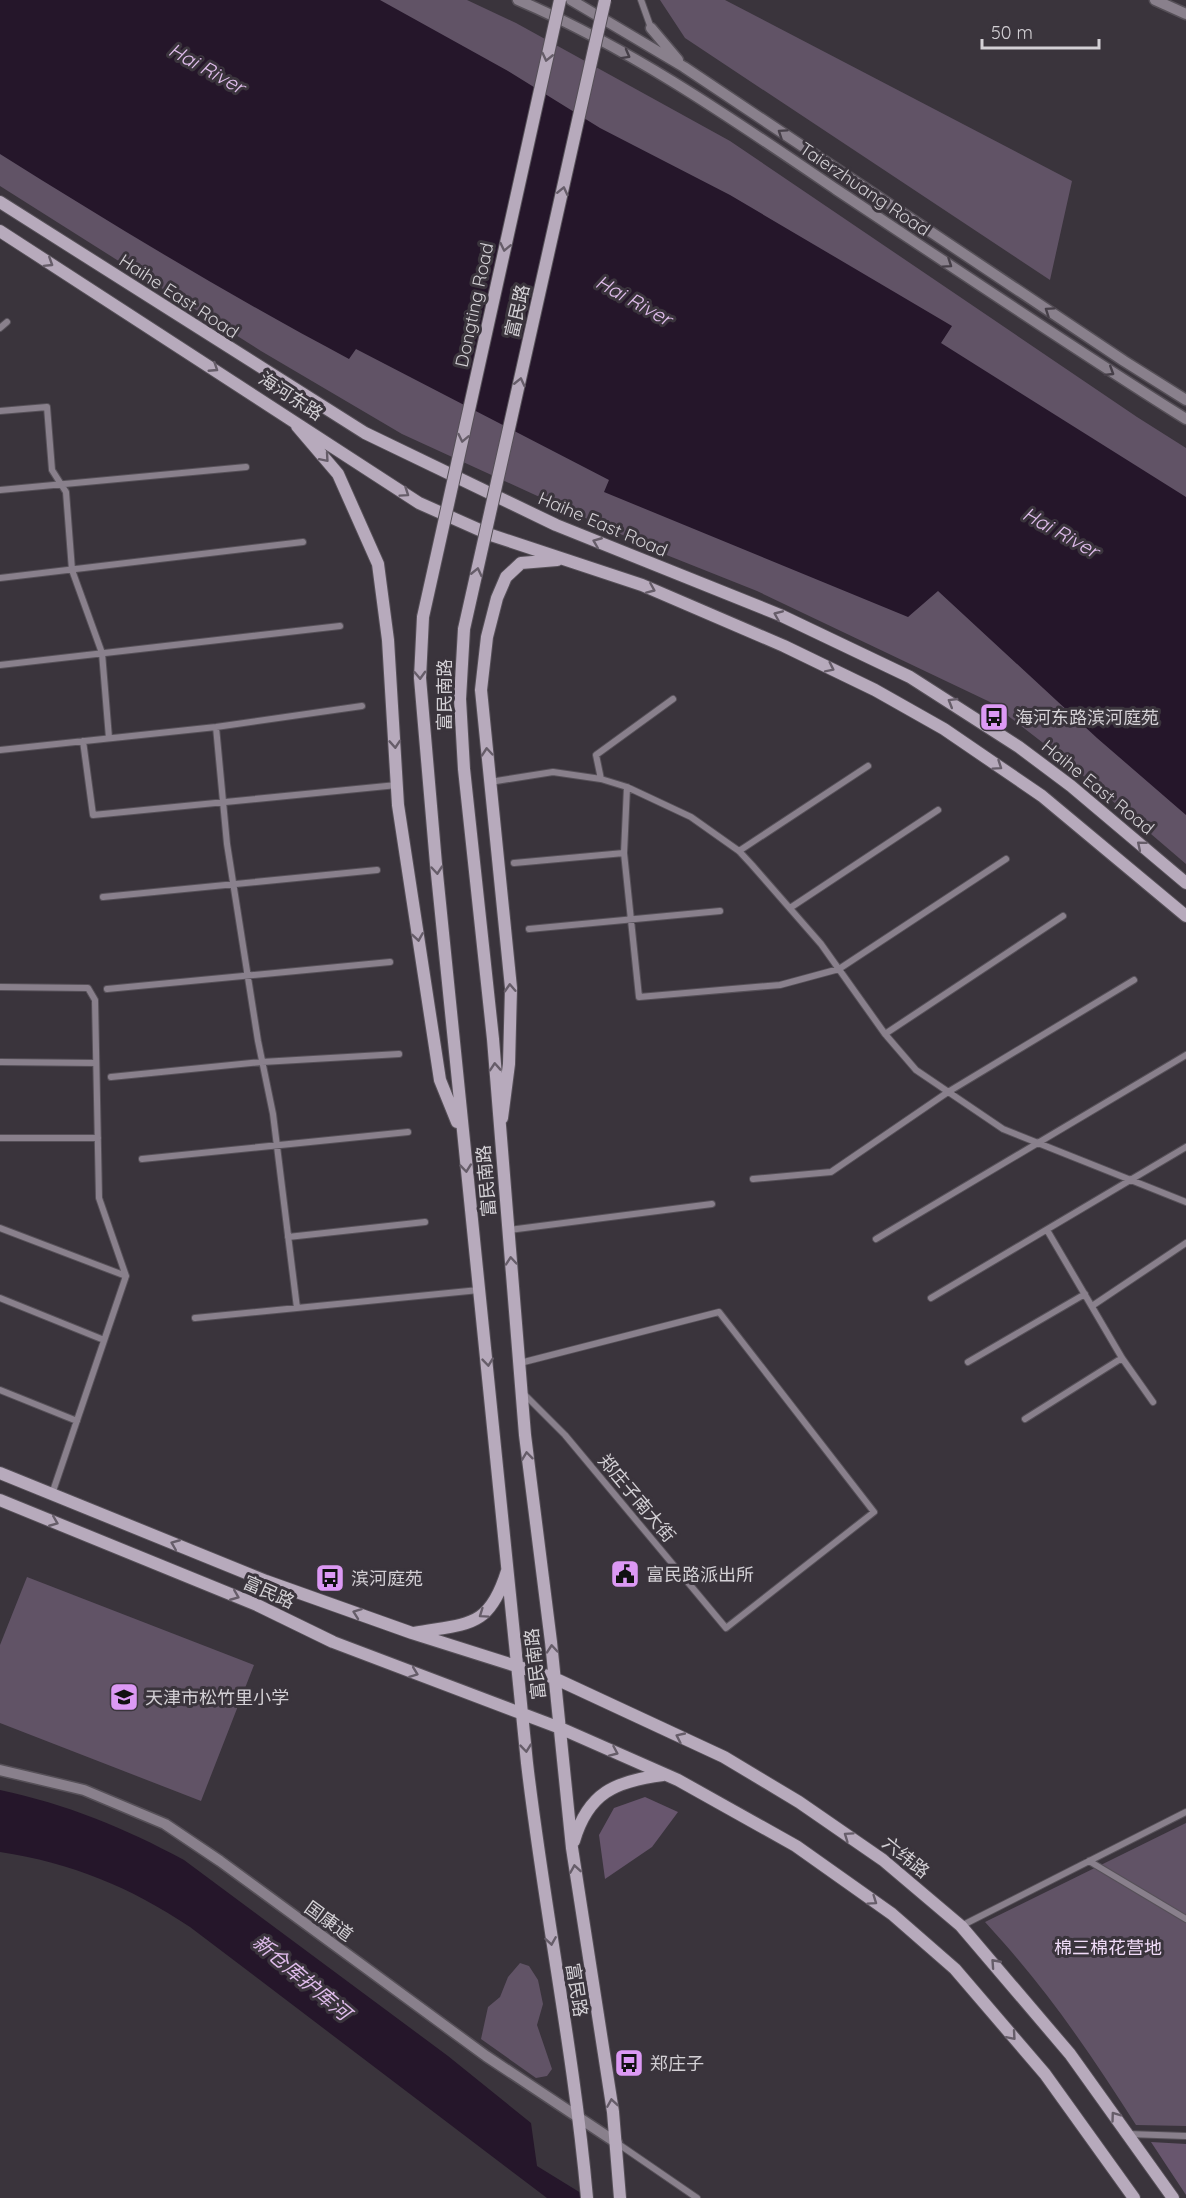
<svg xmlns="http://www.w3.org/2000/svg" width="1186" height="2198" viewBox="0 0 1186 2198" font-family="Quicksand,'Noto Sans SC',sans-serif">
  <rect width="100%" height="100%" fill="#3a343c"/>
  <!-- green -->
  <path fill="#615366" d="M0,0H467L516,23L730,141L1137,417L1186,448V864L1060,756L990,702L757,591L664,554L402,434L261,351L0,186Z
    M660,0H725L1072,181L1050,280L685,38Z
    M27,1577L254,1665L201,1801L0,1723V1645Z
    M1186,1823V2126L1136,2125C1089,2051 1045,1987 985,1922Z
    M520,1963L529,1966L538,1980L543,2004L537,2025L552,2069L547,2076L536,2078L481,2039L488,2007L500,1997L508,1977Z"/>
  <!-- forest -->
  <path fill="#68566e" d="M645,1797L678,1812L652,1847L605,1879L599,1835L614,1808Z
    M1151,2142L1186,2144V2195Z"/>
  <!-- water -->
  <path fill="#25162a" d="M0,0H380L508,71L600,128L730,195L952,326L941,343L1186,497V815L1097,738L938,591L908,617L604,492L609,480L356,349L349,359C230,296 115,226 0,154Z
    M0,1790C66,1804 125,1828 184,1860L448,2056L531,2123L537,2166L589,2198H547L190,1927C130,1887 72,1863 0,1852Z"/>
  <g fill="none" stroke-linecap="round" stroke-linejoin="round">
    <!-- minor casing -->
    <g stroke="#565058" stroke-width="8">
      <path id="minor" d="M641,0L651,28
        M0,328L7,322
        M0,411L47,407L52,470L66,492L72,570L102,653L109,738
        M0,490L246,467
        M0,578L303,542
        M0,665L340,626
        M216,727L227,844L258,1041L273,1114L297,1308
        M83,741L93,815L397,785
        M0,750L216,727L362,706
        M601,779L596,755L673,699
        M490,782L553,772L601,779L627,787L691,817L739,851L752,865L821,944L885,1034L916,1070L1003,1129L1186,1202
        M627,787L624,853L639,997L780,985L839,969L1006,859
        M739,851L868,766
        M514,863L624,853
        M103,897L377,870
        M790,908L938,810
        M529,929L720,911
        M0,987L88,988L95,1000L99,1198L126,1276
        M107,989L390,962
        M885,1034L1063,916
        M0,1062L96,1063
        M111,1077L262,1062L399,1054
        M0,1138H98
        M142,1159L408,1132
        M753,1179L831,1172L948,1092L1134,980
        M0,1228L126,1276L52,1494
        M509,1230L712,1204
        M1047,1230L1122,1358L1153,1402
        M288,1237L425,1222
        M876,1239L1186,1055
        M0,1298L104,1340
        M931,1298L1186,1147
        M1092,1306L1186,1243
        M195,1318L479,1290
        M968,1362L1085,1294
        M520,1363L719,1312L874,1512L726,1628L565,1435L524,1394
        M0,1390L77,1421
        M1025,1419L1122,1358
        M1089,1861L1186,1919
        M961,1926L1186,1812
        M1128,2134L1186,2136
        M617,2143L697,2198"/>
    </g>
    <!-- tertiary casing -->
    <g stroke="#565058" stroke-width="13">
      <path id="tertiary" d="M518,0C632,49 734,120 837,190C953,267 1068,345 1186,419
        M571,0L684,67L1124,361L1186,400
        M1155,0L1186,14
        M651,28L678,60
        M0,1770L84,1790L165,1824L220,1861L486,2056L617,2143"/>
    </g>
    <!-- secondary casing -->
    <g stroke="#565058" stroke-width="14">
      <path id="secondary" d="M0,202L365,433L556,525L780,615L910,677L1019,747L1071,786L1186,883
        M0,231L419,503L491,535L642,585L784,646L875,690L944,729L1042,796L1186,916
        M297,426L338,474L378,564L388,640L398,805L440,1080L457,1122
        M423,617L420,678L436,864L527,1763C544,1909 574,2052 587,2198
        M464,629L460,699L464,769L493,1039L525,1435L551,1642L572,1848L613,2112L620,2198
        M502,1118L509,1064L511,988L481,690L487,637L497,598L506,577L521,563L557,560
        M0,1473L266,1581L412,1633L554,1678L724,1757L799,1802L883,1860L961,1926L1070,2054L1173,2198
        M0,1500L257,1605L333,1642L560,1728L678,1780L796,1846L892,1914L955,1969L1045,2074L1134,2198
        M414,1633C468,1623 489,1629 507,1571
        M574,1841C588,1793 615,1781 663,1775"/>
    </g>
    <!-- minor -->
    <use href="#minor" stroke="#89808c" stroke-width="6"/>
    <!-- tertiary -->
    <use href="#tertiary" stroke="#89808c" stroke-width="10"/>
    <!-- secondary -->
    <use href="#secondary" stroke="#b7aabc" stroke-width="12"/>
    <!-- secondary-bridge casing -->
    <g stroke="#565058" stroke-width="14" stroke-linecap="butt">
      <path id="secondary-bridge" d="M423,617L560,0
        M464,629L605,0"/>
    </g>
    <!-- secondary-bridge -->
    <use href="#secondary-bridge" stroke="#b7aabc" stroke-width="12"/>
  </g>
  <!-- one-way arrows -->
  <defs><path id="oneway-chevron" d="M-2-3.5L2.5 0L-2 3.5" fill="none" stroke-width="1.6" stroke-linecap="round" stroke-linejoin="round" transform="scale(1.5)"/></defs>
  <g stroke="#463f48">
    <use href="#oneway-chevron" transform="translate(626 55) rotate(29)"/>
    <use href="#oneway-chevron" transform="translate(782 133) rotate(-146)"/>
    <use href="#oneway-chevron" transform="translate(948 264) rotate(34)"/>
    <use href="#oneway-chevron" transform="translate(1049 311) rotate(-146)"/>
    <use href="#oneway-chevron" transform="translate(1110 372) rotate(32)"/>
  </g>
  <g stroke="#665d69">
    <use href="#oneway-chevron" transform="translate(547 57) rotate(103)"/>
    <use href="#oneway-chevron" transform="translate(563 191) rotate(-77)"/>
    <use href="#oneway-chevron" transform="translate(505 247) rotate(102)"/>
    <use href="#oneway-chevron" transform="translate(49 263) rotate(32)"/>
    <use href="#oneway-chevron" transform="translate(214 368) rotate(33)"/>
    <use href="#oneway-chevron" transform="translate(520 382) rotate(-77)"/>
    <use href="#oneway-chevron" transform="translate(463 438) rotate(102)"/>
    <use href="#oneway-chevron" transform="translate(325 458) rotate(49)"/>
    <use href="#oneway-chevron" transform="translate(405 493) rotate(34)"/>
    <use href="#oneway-chevron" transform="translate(597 542) rotate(-158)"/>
    <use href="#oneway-chevron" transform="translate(477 572) rotate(-77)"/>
    <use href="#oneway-chevron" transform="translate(651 589) rotate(23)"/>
    <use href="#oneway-chevron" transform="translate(778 615) rotate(-157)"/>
    <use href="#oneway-chevron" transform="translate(830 668) rotate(26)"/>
    <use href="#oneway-chevron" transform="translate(420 675) rotate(88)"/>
    <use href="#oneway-chevron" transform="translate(952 702) rotate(-149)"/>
    <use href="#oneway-chevron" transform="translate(395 744) rotate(86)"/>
    <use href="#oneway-chevron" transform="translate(487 752) rotate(-95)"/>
    <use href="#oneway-chevron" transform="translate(998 766) rotate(34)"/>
    <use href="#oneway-chevron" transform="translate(1141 845) rotate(-140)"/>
    <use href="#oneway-chevron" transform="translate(437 870) rotate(85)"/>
    <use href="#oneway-chevron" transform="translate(418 937) rotate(81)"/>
    <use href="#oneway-chevron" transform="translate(510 988) rotate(-93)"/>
    <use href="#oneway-chevron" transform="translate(495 1067) rotate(-94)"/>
    <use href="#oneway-chevron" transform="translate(466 1168) rotate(84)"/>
    <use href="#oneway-chevron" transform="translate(511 1261) rotate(-95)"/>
    <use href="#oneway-chevron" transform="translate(488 1362) rotate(84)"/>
    <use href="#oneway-chevron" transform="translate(527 1456) rotate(-97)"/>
    <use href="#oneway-chevron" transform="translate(54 1522) rotate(22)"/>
    <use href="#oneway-chevron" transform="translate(175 1544) rotate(-158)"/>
    <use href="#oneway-chevron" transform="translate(235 1596) rotate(22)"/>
    <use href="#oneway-chevron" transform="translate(357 1613) rotate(-160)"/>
    <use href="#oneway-chevron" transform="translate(483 1614) rotate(145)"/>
    <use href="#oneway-chevron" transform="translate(552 1649) rotate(-95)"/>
    <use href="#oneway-chevron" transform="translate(414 1673) rotate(21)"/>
    <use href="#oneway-chevron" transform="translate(680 1737) rotate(-155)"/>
    <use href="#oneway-chevron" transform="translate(526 1748) rotate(84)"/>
    <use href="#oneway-chevron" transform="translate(614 1752) rotate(24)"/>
    <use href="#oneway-chevron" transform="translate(848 1836) rotate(-145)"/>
    <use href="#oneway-chevron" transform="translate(575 1869) rotate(-99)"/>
    <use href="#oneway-chevron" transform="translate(873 1901) rotate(35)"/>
    <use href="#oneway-chevron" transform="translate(551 1941) rotate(81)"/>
    <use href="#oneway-chevron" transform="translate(995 1963) rotate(-132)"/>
    <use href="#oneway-chevron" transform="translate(1012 2036) rotate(49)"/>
    <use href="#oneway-chevron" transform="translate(612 2103) rotate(-99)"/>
    <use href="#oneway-chevron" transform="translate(1115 2116) rotate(-126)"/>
  </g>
  <!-- icons -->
  <defs>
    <g id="bus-square" transform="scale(1.5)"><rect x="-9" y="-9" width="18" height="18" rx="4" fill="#dc99f4" stroke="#3a343c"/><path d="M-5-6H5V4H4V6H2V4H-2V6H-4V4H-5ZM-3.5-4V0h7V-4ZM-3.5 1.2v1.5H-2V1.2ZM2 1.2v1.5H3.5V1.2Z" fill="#111"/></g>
    <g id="civic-square" transform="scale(1.5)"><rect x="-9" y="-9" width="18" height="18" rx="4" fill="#dc99f4" stroke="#3a343c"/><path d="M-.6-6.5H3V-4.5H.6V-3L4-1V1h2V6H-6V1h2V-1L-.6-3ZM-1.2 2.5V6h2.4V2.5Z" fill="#111"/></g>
    <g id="school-square" transform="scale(1.5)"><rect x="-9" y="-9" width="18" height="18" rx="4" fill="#dc99f4" stroke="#3a343c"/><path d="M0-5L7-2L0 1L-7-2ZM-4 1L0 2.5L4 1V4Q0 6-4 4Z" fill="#111"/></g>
  </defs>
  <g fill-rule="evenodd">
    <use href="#bus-square" x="994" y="717"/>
    <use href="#civic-square" x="625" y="1574"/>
    <use href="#bus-square" x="330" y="1578"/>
    <use href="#school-square" x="124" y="1697"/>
    <use href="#bus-square" x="629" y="2063"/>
  </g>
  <g text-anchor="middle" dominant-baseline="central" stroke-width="6" stroke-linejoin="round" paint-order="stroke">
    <!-- street labels -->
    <g font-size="18" fill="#d3d0d5" stroke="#3a343c">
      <text transform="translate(865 189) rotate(34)">Taierzhuang Road</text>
      <text transform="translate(179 296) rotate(33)">Haihe East Road</text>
      <text transform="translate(474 305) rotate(-78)">Dongting Road</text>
      <text transform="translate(517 311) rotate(-77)">富民路</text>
      <text transform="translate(291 396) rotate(33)">海河东路</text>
      <text transform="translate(603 524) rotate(23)">Haihe East Road</text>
      <text transform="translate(444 695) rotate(-90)">富民南路</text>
      <text transform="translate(1098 787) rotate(39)">Haihe East Road</text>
      <text transform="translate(486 1181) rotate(-95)">富民南路</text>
      <text transform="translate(637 1498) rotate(50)">郑庄子南大街</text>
      <text transform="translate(269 1592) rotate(24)">富民路</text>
      <text transform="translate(535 1664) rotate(-96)">富民南路</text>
      <text transform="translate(906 1857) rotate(39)">六纬路</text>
      <text transform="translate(329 1921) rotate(36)">国康道</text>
      <text transform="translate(577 1990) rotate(81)">富民路</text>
    </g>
    <!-- poi labels -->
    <g font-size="18" fill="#d3d0d5" stroke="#3a343c" text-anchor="start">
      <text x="1015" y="717">海河东路滨河庭苑</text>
      <text x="646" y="1574">富民路派出所</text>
      <text x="351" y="1578">滨河庭苑</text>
      <text x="145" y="1697">天津市松竹里小学</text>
      <text x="650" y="2063">郑庄子</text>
    </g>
    <!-- park labels -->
    <g font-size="18" fill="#f1dcf9" stroke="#3a343c">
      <text x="1108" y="1947">棉三棉花营地</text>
    </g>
    <!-- water labels -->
    <g font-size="20" font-style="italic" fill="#dfbceb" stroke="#3a343c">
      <text transform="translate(207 68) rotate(29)">Hai River</text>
      <text transform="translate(634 300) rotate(29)">Hai River</text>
      <text transform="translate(1061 532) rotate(29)">Hai River</text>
      <text transform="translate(302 1977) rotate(40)">新仓库护库河</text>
    </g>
  </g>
  <!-- scale -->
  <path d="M982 39v9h117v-9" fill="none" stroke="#d3d0d5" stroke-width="3"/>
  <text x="991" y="39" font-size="18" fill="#d3d0d5" stroke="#3a343c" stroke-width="4.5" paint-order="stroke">50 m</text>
</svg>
